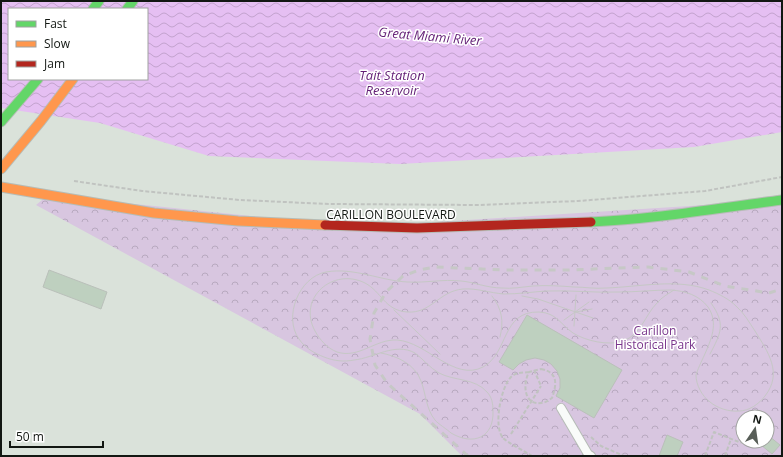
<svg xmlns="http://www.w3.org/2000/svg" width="783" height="457" viewBox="0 0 783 457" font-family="'Open Sans',sans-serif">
  <defs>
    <pattern id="forest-crowns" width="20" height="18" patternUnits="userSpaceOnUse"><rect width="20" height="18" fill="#d8c6e0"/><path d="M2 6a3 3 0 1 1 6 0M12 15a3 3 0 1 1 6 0" fill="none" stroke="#b8a9bf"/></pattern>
    <pattern id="water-waves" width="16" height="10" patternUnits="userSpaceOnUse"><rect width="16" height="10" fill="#e5bff2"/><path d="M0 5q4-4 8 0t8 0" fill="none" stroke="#c3a3ce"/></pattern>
  </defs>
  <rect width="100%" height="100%" fill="#dae2da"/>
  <!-- forest -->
  <path fill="url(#forest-crowns)" fill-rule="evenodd" d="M48,195L359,227L782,200V456H462L420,414L36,205ZM743,417H767V441H743Z"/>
  <!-- water -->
  <path fill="url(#water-waves)" fill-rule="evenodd" d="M1,1H782V132L694,147L400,164L209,156L100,123L1,108ZM9,9H147V79H9Z"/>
  <!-- building -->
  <path fill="#bed0bf" stroke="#bac0ba" d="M49,270L107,292L101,309L43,287Z
    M527,315L622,370L594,418L556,396L560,388V379L557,371L551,364L544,360L535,358L526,360L519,364L513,370L499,362Z
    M667,435L683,442L677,456H659Z
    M769,436L780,445L772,454L761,445L765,441H767V438Z"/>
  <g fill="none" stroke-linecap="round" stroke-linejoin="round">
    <!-- lane casing -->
    <g stroke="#b6bcb6" stroke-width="10">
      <path id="lane" d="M561,408L588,454L591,456"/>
    </g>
    <!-- fast casing -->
    <g stroke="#b6bcb6" stroke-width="11">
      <path id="fast" d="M93,9L99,1
        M127,9L133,1
        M1,122L38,79
        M591,222C655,219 719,208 782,200"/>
    </g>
    <!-- slow casing -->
    <g stroke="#b6bcb6" stroke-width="11">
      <path id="slow" d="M1,169L41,121L73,79
        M1,187L154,213L238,221L325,225"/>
    </g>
    <!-- jam casing -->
    <g stroke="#b6bcb6" stroke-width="11">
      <path id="jam" d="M325,225L417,228L591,222"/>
    </g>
    <!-- path -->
    <path stroke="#c0c3c0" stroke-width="2" stroke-dasharray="4 2" stroke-linecap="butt" d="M74,181L142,191L240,200L329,204L479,205L578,201L705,191L782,177
      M541,369C558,372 557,384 552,398C549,400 545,403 541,403C523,405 523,383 529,372Z
      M534,370L541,386
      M529,372C523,373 516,372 511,377C501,387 493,426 503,438C508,443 526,452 532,456
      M591,437L601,446L624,456
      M705,456L714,432L739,442L751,444L757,441
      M725,456L731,439"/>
    <!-- lane -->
    <use href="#lane" stroke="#f9fbf9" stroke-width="8"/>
    <!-- fast -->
    <use href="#fast" stroke="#63d668" stroke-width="9"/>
    <!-- slow -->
    <use href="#slow" stroke="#ff974d" stroke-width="9"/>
    <!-- jam -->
    <use href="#jam" stroke="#b3261e" stroke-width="9"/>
    <!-- tram -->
    <path stroke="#c6c8c6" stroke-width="1" d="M492,296C502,309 504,321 500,337
      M522,296L538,299L593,318
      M394,310L440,354
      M576,312L592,309
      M564,320L589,302
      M574,326L576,295
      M381,353C397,356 415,364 421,381C426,394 426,409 435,420C437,423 448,430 451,433C473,446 494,438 493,411C493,404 492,397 487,392C475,378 454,381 439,373C430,368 423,359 415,353C395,342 374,358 354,360C344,362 334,361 324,357C314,353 305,348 299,339C283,317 299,277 326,272C354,267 381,281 408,282C426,283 443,279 461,281C474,282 487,288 502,288C512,289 522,287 533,286C546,285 561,286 574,287C585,287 595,289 606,288C639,287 677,278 709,290C719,294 729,299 736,306C744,313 749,322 755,331C768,352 783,373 765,396C759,404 749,411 739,411C729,412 717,408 710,402C702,396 696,385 696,375C697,371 702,360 704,356C711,340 719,323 708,307C699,295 685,291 671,290C654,290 636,292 619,292C595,293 570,290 546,291C532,292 518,294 504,294C490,293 477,288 463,289C439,291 431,314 407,312C384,310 382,292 365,283C333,267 297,298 315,331C320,340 327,348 337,352C359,359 375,339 397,340C427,342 454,382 483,367C509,353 501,311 539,312C557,313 560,324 573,333C586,341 608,346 623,341C641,335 645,315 657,303C662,297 668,294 674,290
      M710,354C721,333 726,324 711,303"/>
    <!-- rail -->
    <path stroke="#c6c8c6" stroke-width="3" stroke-dasharray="7 7" stroke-linecap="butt" d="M468,456L387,383L375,365L370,339L374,313L386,292L403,276L419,270L435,267L506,270H567L648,267L689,272L725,286L769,293L782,289"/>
    <!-- path-bridge -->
    <path stroke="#c0c3c0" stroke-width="2" stroke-dasharray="4 2" stroke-linecap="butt" d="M511,434L541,386"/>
  </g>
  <g text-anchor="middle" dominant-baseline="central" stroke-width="3" stroke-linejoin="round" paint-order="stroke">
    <!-- street labels -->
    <g font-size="12" fill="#121712" stroke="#fff">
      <text x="391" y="214">CARILLON BOULEVARD</text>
    </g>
    <!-- park labels -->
    <g font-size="12" fill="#78348b" stroke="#fff">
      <text x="655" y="330">Carillon<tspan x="655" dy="14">Historical Park</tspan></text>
    </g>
    <!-- water labels -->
    <g font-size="13" font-style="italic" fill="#621d75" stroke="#fff">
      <text transform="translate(430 36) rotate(5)">Great Miami River</text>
      <text x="392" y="75">Tait Station<tspan x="392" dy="15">Reservoir</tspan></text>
    </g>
  </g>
  <!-- border -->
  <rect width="783" height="457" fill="none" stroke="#121712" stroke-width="4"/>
  <!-- legend -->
  <rect x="8" y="8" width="140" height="72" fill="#ffffff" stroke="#a0a2a0"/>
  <rect x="16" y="21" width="20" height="6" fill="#63d668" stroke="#a0a2a0"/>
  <text x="44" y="28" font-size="12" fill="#121712">Fast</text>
  <rect x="16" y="41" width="20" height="6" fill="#ff974d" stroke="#a0a2a0"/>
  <text x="44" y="48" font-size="12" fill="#121712">Slow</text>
  <rect x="16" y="61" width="20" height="6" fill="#b3261e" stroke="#a0a2a0"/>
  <text x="44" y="68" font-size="12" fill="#121712">Jam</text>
  <!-- north arrow -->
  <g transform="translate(755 429) rotate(13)"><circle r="19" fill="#ffffff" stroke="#a0a2a0"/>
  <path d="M0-3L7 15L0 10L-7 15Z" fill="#585e58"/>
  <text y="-6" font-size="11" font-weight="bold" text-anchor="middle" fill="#121712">N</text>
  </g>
  <!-- scale -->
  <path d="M10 441v6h93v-6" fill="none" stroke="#121712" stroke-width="2"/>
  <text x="16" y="441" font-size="12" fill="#121712" stroke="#ffffff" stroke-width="3" paint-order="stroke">50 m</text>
</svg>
